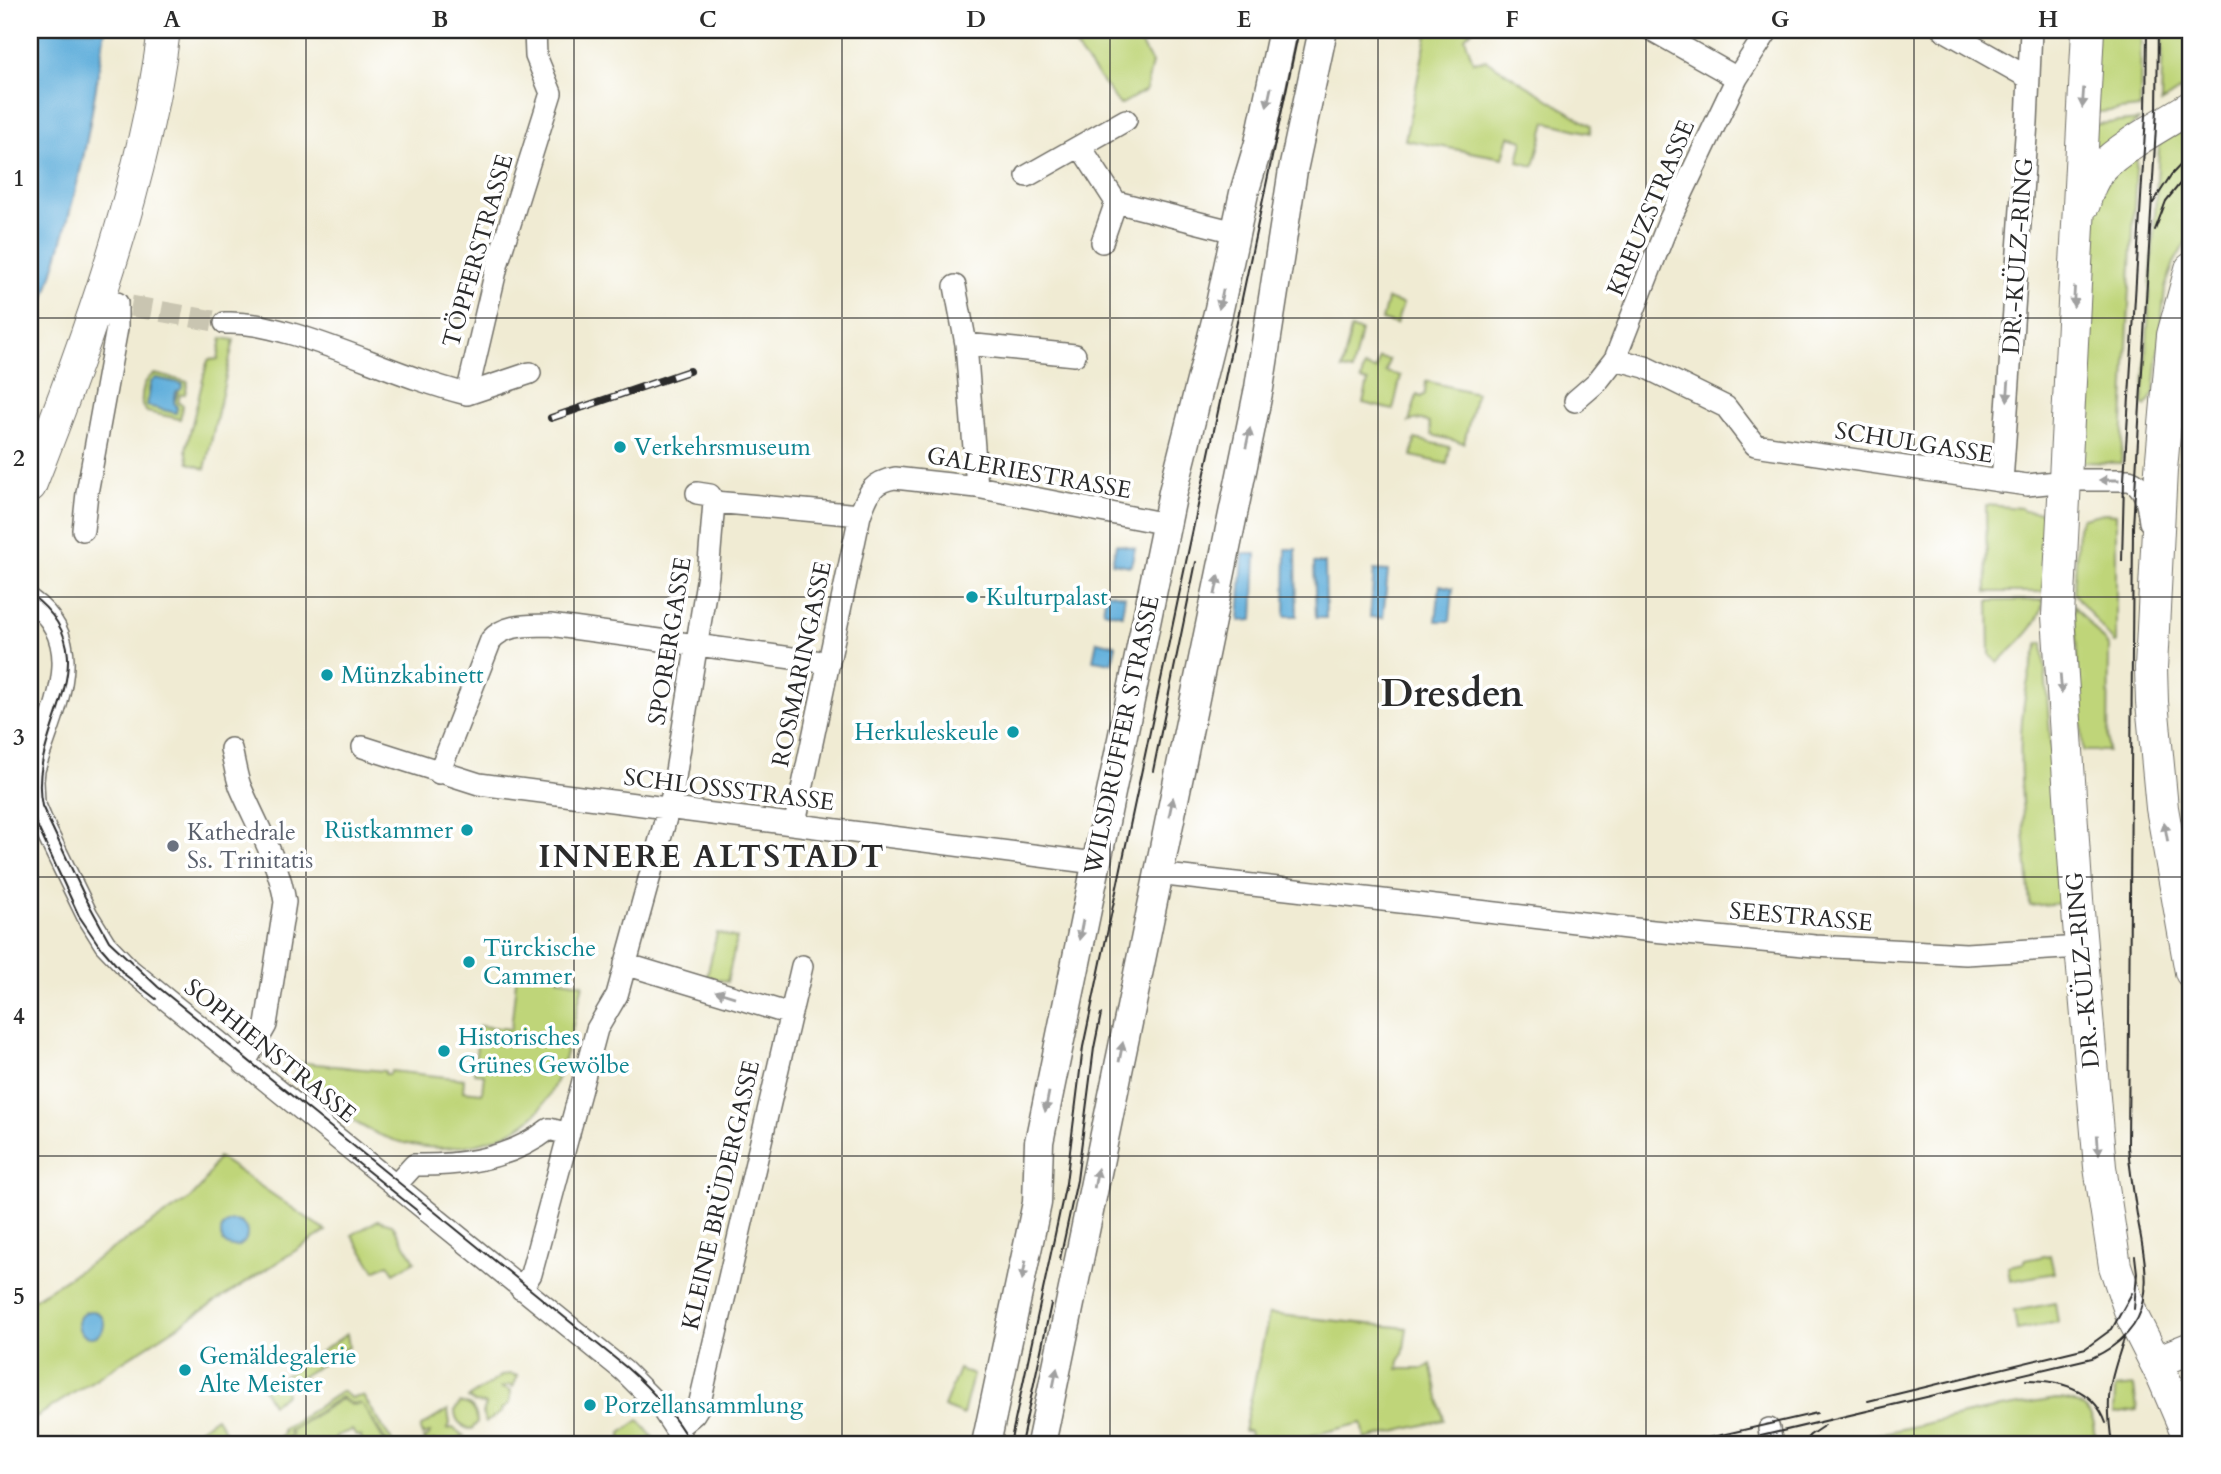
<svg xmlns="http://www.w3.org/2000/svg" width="2221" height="1474" viewBox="0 0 2221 1474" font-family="Cardo,serif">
  <rect width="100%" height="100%" fill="#fff"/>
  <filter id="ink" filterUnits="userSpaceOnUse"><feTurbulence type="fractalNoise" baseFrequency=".0143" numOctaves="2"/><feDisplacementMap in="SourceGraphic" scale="14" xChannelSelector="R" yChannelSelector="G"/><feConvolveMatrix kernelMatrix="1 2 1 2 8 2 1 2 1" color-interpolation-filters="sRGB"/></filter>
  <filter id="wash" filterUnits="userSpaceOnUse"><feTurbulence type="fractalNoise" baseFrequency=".00686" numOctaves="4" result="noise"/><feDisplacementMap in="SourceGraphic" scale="28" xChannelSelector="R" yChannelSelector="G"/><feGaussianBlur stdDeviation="1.57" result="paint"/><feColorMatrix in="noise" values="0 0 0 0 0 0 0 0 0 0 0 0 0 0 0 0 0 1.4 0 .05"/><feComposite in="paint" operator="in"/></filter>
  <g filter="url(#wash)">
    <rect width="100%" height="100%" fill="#f0ebd3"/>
    <!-- green -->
    <path fill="#bfd579" stroke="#758052" stroke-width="2" fill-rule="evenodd" d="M1072,30H1132L1152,63L1146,90L1120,105L1066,35Z
      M1428,30H1472L1465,37L1473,62L1486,60L1591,126L1590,133L1546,122L1534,166L1518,162L1523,140L1509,136L1503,158L1405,140Z
      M2095,30H2141L2140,108L2090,113Z
      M2163,30H2191V83L2161,103Z
      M2191,116V233L2174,263L2165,288L2154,393L2146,406L2143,404L2159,148L2160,142Z
      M2139,120L2095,156L2089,125Z
      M2137,150L2121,463L2076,462L2089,231L2099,190Z
      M1387,299L1403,304L1396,324L1382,320Z
      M1351,329L1361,331L1352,371L1342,369Z
      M222,338L234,340L205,469L189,463L186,449L207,363L209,360L218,359Z
      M1379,358L1389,360L1386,372L1401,376L1393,410L1363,403L1368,382L1361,380L1364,367L1376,370Z
      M155,374L188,382L185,394L180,395L178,403L183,405L180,419L147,412L142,406C141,395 143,378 155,374ZM150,383L179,390L174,403L177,408L147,404Z
      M1426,381L1476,393L1464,443L1432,435L1429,423C1422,419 1417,418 1409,422L1417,395L1421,397L1425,394Z
      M1415,439L1450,447L1447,464L1412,456Z
      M1986,505L2021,508L2023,511L2047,513L2043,592H1987Z
      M2104,513L2116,514V643H2114L2074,593L2078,528L2082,518Z
      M2043,600C2043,624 2014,646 1998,663L1990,655L1989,601Z
      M2074,605L2109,647L2108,751H2083Z
      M2039,643H2043L2063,903L2030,906C2025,820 2007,726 2039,643Z
      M717,933L737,938L727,982L707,976Z
      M517,971L559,975L558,979L583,984C572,1024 566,1075 540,1109C526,1126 507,1135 486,1141C410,1164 342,1126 295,1068L296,1062C328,1065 359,1069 385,1071V1074H390L391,1071L464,1079L463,1091L482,1093L484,1074L474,1073L479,1026L511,1029Z
      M218,1157L326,1231L30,1421V1302L191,1198L202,1186Z
      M378,1220L392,1224L415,1261L394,1273L388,1264L375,1271L352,1235Z
      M2050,1255L2054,1273L2010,1281L2008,1266L2024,1263V1260Z
      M2055,1303L2058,1322L2017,1330L2014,1311Z
      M1269,1314L1407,1328L1403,1355L1399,1361L1398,1369H1423L1431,1364L1444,1420L1365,1439L1362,1423L1276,1444H1252L1249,1431H1244Z
      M347,1334L349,1347L285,1387L286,1394L272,1404L262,1387L270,1382L272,1384Z
      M959,1369L973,1375L963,1415L944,1407Z
      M511,1374L518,1376L513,1387L510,1385L502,1388L511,1391L509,1404L501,1410L502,1412L485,1423L483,1414L486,1404L475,1403L468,1398L503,1375Z
      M2134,1386L2137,1410L2114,1414L2115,1388Z
      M342,1391L351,1398L363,1396L394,1444H388L363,1405L386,1444H364L360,1436H356L352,1430L336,1436L334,1442L339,1444H332L333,1442L331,1444H292L288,1438L292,1435L290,1431L341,1399L351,1405L362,1404L349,1403L341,1397L288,1431L291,1435L287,1438L291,1444H285L280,1436L284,1433L282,1430Z
      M2056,1399C2071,1399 2088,1405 2093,1421C2096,1428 2095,1437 2095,1444H1835L1977,1412Z
      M460,1403C472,1403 477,1412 477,1423L472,1429C462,1429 455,1420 455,1410Z
      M448,1410L450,1424L447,1429L453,1428L464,1436L450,1444H431L435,1441L427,1444L423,1438L428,1437L430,1433L422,1435L420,1430L422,1426Z
      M216,1417L227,1434L212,1443H206L203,1440L195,1444H178Z
      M639,1420L658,1444H621V1433Z"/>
    <!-- water -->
    <path fill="#61afdb" stroke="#466d83" stroke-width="2" d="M30,30H105C98,74 92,118 82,163C68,224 50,284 30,344Z
      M156,378L183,384L181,389L176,392L174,402L177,407L176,413L147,406L151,382Z
      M1116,544L1135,548L1131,566L1112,563Z
      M1286,549H1296L1297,616H1285Z
      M1243,554H1256L1253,620L1239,621Z
      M1314,563H1325L1326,618H1316Z
      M1374,570L1388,571L1383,618L1370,617Z
      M1440,585L1453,588L1450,621H1436Z
      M1106,592L1125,596L1122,615L1103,611Z
      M1097,641L1116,645L1112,663L1093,660Z
      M221 1234a13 13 0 1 1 26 0a13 13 0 1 1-26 0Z
      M78 1324a13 13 0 1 1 26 0a13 13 0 1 1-26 0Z"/>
  </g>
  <g filter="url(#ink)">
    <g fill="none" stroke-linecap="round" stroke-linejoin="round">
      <!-- minor-tunnel -->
      <path stroke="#c9c5b1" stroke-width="21" stroke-dasharray="21 10" stroke-linecap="butt" d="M131,306L225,323"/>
      <!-- minor casing -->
      <g stroke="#706e66" stroke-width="24">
        <path id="minor" d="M1652,30L1737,78
          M1944,30L2029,78
          M1080,146L1116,202L1235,232
          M1027,176L1126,120
          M1102,242L1116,202
          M955,286L966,344L977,487
          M225,323C248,322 267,327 289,333C349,350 406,379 467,394
          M966,344L1075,355
          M1615,359L1645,367L1726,407L1755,445L2027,485L2077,480H2129C2146,485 2148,507 2150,522
          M467,394L498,262L551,93L536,56L535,30
          M467,394L530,373
          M1575,401L1597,382L1615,359L1669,221L1737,78L1768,30
          M2002,482L2027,122L2031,30
          M714,502L860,515
          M83,530L87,493L117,328V303
          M30,600C92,644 51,713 34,770L33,781L34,803L45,829L87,915L105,944L130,970L624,1371L662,1409L685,1444
          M363,747L479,784L1095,863
          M231,749C234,761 236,775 240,786C256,824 279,861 285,902L266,1025L244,1064
          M439,773L491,640C505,623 530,626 550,625L829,663
          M795,823L860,515C868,495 870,482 895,478L977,487L1167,524
          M1157,874L1653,931L1815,946L1966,954L2081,947
          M625,964L790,1014
          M395,1186L414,1165C462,1166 511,1159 549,1129L569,1134
          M521,1289L531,1274L597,1029L617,995L672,796L708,575L714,502L710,495L697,493
          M676,1429L694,1414L699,1406L802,966
          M1769,1429L1772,1444"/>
      </g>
      <!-- tertiary casing -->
      <g stroke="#706e66" stroke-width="31">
        <path id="tertiary" d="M986,1444L1037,1203L1039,1142L1047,1103L1173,492L1219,309L1244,193L1259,143L1283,30
          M1041,1444L1259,388L1293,170L1323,30"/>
      </g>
      <!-- secondary casing -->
      <g stroke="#706e66" stroke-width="34">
        <path id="secondary" d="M2088,30L2058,616L2077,900L2100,1167L2115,1266L2132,1316L2164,1379L2191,1442
          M2084,204C2087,192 2092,179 2100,169C2120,147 2165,123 2191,107
          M2191,269L2173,335L2161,470L2151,668L2152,702L2162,808L2191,972
          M30,486C86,344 145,182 164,30
          M2156,1362L2191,1348"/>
      </g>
      <!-- minor -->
      <use href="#minor" stroke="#fff" stroke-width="21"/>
      <!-- tertiary -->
      <use href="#tertiary" stroke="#fff" stroke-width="28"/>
      <!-- secondary -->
      <use href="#secondary" stroke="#fff" stroke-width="32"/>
      <!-- tram -->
      <path stroke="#2b2b2b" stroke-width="2" d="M2153,203L2171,175L2191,154
        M2155,230L2166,201L2191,170
        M2122,561L2124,480L2146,115L2147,30
        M30,594C117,659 25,729 42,806L85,897L109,941L158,987L627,1368C652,1390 674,1414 691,1444
        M1153,771L1196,562
        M30,810L79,916L98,944L124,974L156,999
        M349,1156L420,1213
        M1060,1259L1077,1180L1094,1048L1101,1014
        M2134,1309L2137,1273L2135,1256
        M2026,1380C2059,1380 2094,1389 2106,1423
        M1868,1401L2086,1348L2112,1329L2132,1293
        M1010,1444L1066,1183L1083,1047L1299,30
        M1021,1444L1051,1304
        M1682,1444L1817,1413
        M1727,1444L2092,1358C2158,1328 2149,1280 2138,1221C2134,1196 2130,1172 2128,1146L2133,527L2157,109L2158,30
        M1802,1444L1810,1435L1825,1425
        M2112,1444C2105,1396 2109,1383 2124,1339"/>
      <!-- rail casing -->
      <g stroke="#2b2b2b" stroke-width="8">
        <path id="rail" d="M551,418L689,371"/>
      </g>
      <!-- rail -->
      <use href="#rail" stroke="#fff" stroke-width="5" stroke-dasharray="16" stroke-linecap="butt"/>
    </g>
    <!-- one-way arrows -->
    <defs><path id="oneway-solid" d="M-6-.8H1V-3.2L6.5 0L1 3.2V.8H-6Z" transform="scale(1.75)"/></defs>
    <g fill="#a0a0a0">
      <use href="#oneway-solid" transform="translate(1269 97) rotate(102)"/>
      <use href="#oneway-solid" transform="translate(2083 98) rotate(94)"/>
      <use href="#oneway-solid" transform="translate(2074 297) rotate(93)"/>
      <use href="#oneway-solid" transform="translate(1221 299) rotate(102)"/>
      <use href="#oneway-solid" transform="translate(2008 391) rotate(94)"/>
      <use href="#oneway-solid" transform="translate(1248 438) rotate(-78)"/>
      <use href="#oneway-solid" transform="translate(2109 480) rotate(180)"/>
      <use href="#oneway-solid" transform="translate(1217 585) rotate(-78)"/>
      <use href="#oneway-solid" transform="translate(2061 684) rotate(86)"/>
      <use href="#oneway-solid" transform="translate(1171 807) rotate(-78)"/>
      <use href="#oneway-solid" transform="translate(2166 832) rotate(-100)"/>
      <use href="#oneway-solid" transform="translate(1081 930) rotate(101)"/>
      <use href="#oneway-solid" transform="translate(725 994) rotate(-163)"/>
      <use href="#oneway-solid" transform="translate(1121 1052) rotate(-79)"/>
      <use href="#oneway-solid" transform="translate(1047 1102) rotate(101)"/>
      <use href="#oneway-solid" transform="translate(2098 1145) rotate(86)"/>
      <use href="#oneway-solid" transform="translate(1096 1178) rotate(-80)"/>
      <use href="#oneway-solid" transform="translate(1024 1270) rotate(101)"/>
      <use href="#oneway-solid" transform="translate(1055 1378) rotate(-78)"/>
    </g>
  </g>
  <!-- grid -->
  <path fill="none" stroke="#2b2b2b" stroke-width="2" stroke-opacity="0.55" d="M306,30V1444M574,30V1444M842,30V1444M1110,30V1444M1378,30V1444M1646,30V1444M1914,30V1444M30,318H2191M30,597H2191M30,877H2191M30,1156H2191"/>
  <!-- markers -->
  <g fill="#0f9aa8" stroke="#fff" stroke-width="2.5">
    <circle cx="620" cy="447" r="7"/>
    <circle cx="972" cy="597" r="7"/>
    <circle cx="327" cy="675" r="7"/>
    <circle cx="1013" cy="732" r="7"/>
    <circle cx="467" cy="830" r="7"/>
    <circle cx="469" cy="962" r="7"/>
    <circle cx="444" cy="1051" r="7"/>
    <circle cx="185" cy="1370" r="7"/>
    <circle cx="590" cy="1405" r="7"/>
  </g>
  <circle fill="#6b7280" stroke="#fff" stroke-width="2.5" cx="173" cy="846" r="7"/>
  <g text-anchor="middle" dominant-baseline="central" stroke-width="7" stroke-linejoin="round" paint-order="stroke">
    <!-- street labels -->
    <g font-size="24" fill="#2b2b2b" stroke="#fff">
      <text transform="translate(1651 208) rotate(-67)">KREUZSTRASSE</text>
      <text transform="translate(478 251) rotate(-74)">TÖPFERSTRASSE</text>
      <text transform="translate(2018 256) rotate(-86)">DR.-KÜLZ-RING</text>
      <text transform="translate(1914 443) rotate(9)">SCHULGASSE</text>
      <text transform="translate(1029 473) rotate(10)">GALERIESTRASSE</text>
      <text transform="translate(670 641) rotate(-81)">SPORERGASSE</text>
      <text transform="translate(802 664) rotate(-78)">ROSMARINGASSE</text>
      <text transform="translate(1122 735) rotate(-78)">WILSDRUFFER STRASSE</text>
      <text transform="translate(729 790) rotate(7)">SCHLOSSSTRASSE</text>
      <text transform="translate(1801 917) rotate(5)">SEESTRASSE</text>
      <text transform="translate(2083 970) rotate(-95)">DR.-KÜLZ-RING</text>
      <text transform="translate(270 1051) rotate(39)">SOPHIENSTRASSE</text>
      <text transform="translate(721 1195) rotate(-77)">KLEINE BRÜDERGASSE</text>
    </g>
    <!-- culture labels -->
    <g font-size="24" fill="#0d838f" stroke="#fff" text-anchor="start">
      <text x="634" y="447">Verkehrsmuseum</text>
      <text x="986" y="597">Kulturpalast</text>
      <text x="341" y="675">Münzkabinett</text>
      <text x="999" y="732" text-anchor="end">Herkuleskeule</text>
      <text x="453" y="830" text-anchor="end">Rüstkammer</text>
      <text x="483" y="948">Türckische<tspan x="483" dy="28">Cammer</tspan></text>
      <text x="458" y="1037">Historisches<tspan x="458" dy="28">Grünes Gewölbe</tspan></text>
      <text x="199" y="1356">Gemäldegalerie<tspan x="199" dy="28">Alte Meister</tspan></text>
      <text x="604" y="1405">Porzellansammlung</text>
    </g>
    <!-- worship labels -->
    <g font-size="24" fill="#5b616d" stroke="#fff" text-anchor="start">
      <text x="187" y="832">Kathedrale<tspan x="187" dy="28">Ss. Trinitatis</tspan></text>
    </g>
    <!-- district labels -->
    <g font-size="32" font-weight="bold" letter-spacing="2" fill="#2b2b2b" stroke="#fff">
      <text x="712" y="857">INNERE ALTSTADT</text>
    </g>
    <!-- town labels -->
    <g font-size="38" font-weight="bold" fill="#2b2b2b" stroke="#fff">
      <text x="1452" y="694">Dresden</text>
    </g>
  </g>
  <!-- margin -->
  <rect width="2221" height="1474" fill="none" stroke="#fff" stroke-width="77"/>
  <rect x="38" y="38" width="2144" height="1398" fill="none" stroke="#2b2b2b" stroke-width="2.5"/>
  <g font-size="23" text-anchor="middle" font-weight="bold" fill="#2b2b2b">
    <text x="172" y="27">A</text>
    <text x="440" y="27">B</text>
    <text x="708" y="27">C</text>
    <text x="976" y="27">D</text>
    <text x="1244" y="27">E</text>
    <text x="1512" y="27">F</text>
    <text x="1780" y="27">G</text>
    <text x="2048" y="27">H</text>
    <text x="19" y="186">1</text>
    <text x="19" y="466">2</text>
    <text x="19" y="745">3</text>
    <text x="19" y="1024">4</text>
    <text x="19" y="1304">5</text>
  </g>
</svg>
